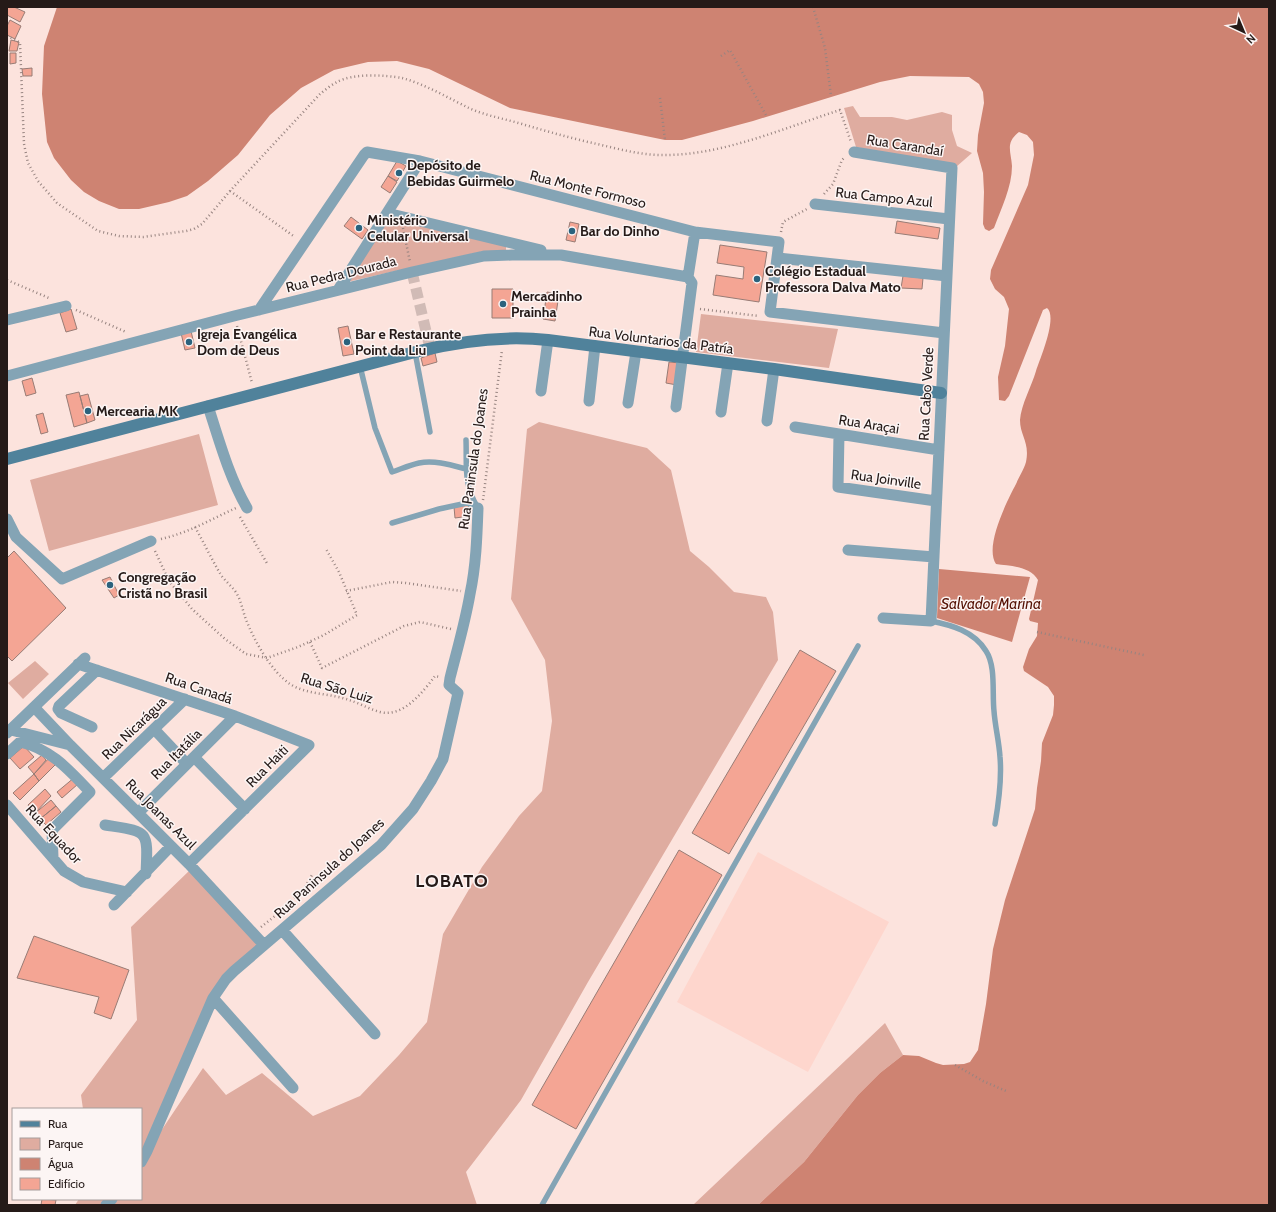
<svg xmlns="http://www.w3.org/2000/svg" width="1276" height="1212" viewBox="0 0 1276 1212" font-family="Cabin,sans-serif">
  <rect width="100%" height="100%" fill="#fce3dd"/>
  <!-- built -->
  <path fill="#fed6cd" d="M758,852L889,922L808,1072L677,1002Z"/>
  <!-- green -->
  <path fill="#dfaca0" d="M853,106L860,117H892L907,120L942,112L952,115V130L957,146L972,153L956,167L856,147L844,108Z
    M389,216L506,246V252L484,251L347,282Z
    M701,314L838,329L829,368L696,352Z
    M539,422L647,448L671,470L690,551L709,567L734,592L766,597L773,612L778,660L588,982L521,1100L466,1172L477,1205H75L79,1199H141V1161L203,1068L226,1095L262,1073L313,1116L360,1096L399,1055L427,1022L443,934L482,867L519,816L542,791L552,721L545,660L511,599L527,429Z
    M199,434L218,505L49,551L30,480Z
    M35,661L49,674L23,699L8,683Z
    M189,871L261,947L219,983L141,1158V1109H83L81,1095L137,1020L131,927Z
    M885,1023L903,1055L880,1073L858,1095L804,1162L758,1205H693Z"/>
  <!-- water -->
  <path fill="#ce8372" d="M57,7H1269V1205H758L804,1162L858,1095L880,1073L903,1055L919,1056L936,1063L943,1065L964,1064L970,1062L978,1050L986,1004L993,949L1005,900L1035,809L1037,788L1041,761L1042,743L1053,715L1054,705V696L1048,687L1024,671L1023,667L1029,649L1037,636L1038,623L1030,621L1029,619L1038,580C1030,566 1010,566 996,564C984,547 1007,501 1016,484C1019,477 1024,469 1026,462C1030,442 1020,436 1020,420C1021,405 1032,385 1036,371C1040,359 1058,317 1047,308L1043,310L1009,396L1005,401L999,400L998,377L1005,346L1009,309L1004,297L995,289L990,279L991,270L1028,185L1034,155L1033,142L1027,135L1019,132C1005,143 1011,151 1012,166C1012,187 1001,209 994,228L989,231L985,229L983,224L984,192L983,173L977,151L978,135L984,103L983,92L979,84L969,77L910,76L880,82L753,121L682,140H665L510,108L429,69L397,61L368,62L334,70L301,88L270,115L238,155L208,181L187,196L169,202L139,209H119L99,201L84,192L71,180L54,158L47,142L42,94L44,46Z
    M939,569L1030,577L1012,642L937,618Z"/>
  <!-- building -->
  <path fill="#f4a594" stroke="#987c75" d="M7,7H14L25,12L20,22L7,15Z
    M10,20L21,26L15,39L7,35V26Z
    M11,40L19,42L17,51H9Z
    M10,53H16V63L10,64Z
    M32,68V76H23L22,69Z
    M397,161L406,166L397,181L388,176Z
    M388,176L397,182L390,193L381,187Z
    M351,217L368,230L362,239L344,226Z
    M897,221L940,228L938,239L895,233Z
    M570,222L579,224L575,242L566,240Z
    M720,245L767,252L759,302L713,295L716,275L743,279L744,267L717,263Z
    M903,276L923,278L922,289L901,288Z
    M492,289H513V318H492Z
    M547,292L559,294L555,321L543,319Z
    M71,309L77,329L66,332L60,313Z
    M348,326L354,354L343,356L338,328Z
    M191,331L195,348L185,350L181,333Z
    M435,353L437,362L423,366L421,358Z
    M669,362L680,363L677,385L666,383Z
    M32,378L36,393L26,396L22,381Z
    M79,392L87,423L74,427L66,395Z
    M88,394L95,420L87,423L80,396Z
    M43,413L48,432L41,434L36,415Z
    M469,505L470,516L455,518L454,507Z
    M14,551L66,608L12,661L7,656V558Z
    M110,577L119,595L114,598L102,580Z
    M800,650L836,671L729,854L692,833Z
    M24,746L34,757L20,769L10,758Z
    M42,755L46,760L34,774L28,767Z
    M51,756L56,764L39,781L34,774Z
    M34,774L39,781L20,800L13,793Z
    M75,777L78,784L62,798L57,792Z
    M45,789L51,796L34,814L28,805Z
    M51,800L56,806L40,819L34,814Z
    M56,806L61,812L46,825L40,819Z
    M679,850L722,875L576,1129L532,1105Z
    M34,936L129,970L111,1019L94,1013L99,997L17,978Z
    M42,1199L56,1200L55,1205H41Z"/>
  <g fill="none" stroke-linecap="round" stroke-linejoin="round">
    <!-- street-tunnel -->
    <path stroke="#d1bbb6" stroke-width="11" stroke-dasharray="11 5.5" stroke-linecap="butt" d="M412,272L430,348"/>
    <!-- path -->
    <path stroke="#978480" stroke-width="2.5" stroke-dasharray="1 3" stroke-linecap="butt" d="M813,7L825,48L831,96
      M7,36L19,42L20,43L24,144L28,163L38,181L57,203L98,231L119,236L143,237L186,231L194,229L202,224L230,191L320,94C325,90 331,85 337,82C353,73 385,75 402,78C425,84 450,99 471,109C485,115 500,118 515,122C539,129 563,136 588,142C612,147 637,155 662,155C721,156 784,128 840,110L851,142
      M721,56L730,50L767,117
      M660,98L665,140
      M230,191L295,237
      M824,194L833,184L842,160L845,157
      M403,228L410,262
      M781,232L783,222L807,209
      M7,280L49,298
      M700,309L759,316
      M76,310L126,332
      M237,326L252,383
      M483,500L502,350
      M240,517L268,565
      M195,527C204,543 212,560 221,575C226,582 233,587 237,594C242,603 243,613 247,622C255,642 272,672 290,684C307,695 330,693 349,700C359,703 369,709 380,712C403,718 423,692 435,676L440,677
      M161,539C188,533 212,519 236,508
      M155,551L169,581L192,609L225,639L246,654L267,658L298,647L324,635L357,615L339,572L326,549
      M346,591L392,582L406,583L461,591
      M1037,632L1144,655
      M310,642L322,668L404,626L420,622L451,629
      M261,927L275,916L304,889L312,875
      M955,1065L983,1081L1006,1091"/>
    <!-- lane -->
    <path stroke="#84a4b5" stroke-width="5.5" d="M415,352L430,432
      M360,366L375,428L392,472C401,469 410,465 419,463C435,460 451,465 466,469
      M466,440C467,466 463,484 478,508
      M392,523L439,509L467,503L478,508
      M931,621C951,625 974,631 986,651C996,666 992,693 994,711C995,726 999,741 1000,757C1002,780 999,801 995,824
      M542,1205L858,646"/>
    <!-- street -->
    <path stroke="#84a4b5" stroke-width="11" d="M854,152L952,168L931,621L883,618
      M815,204L949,219
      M387,213L541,250
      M778,258L947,276
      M338,290L420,161
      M259,310L364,155L367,152L420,161L695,232L779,242L770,312L944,333
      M7,320L66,306
      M7,376L234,316L412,272L484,256L512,255H561L688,277
      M541,391L548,340
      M589,401L595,346
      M628,403L636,352
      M208,406C219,440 229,477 247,508
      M676,407L692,283L688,277L695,232
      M721,412L728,363
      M767,421L774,369
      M795,427L939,450
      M839,434L838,487L936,501
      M7,519L16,537L62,579L151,541
      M848,550L934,557
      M78,664L235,716L309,745L189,864
      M34,707L70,745L189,864L264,945
      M92,727L61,713L58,709L59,706L97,670
      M154,729L187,764
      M11,730L70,745
      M7,733L85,658
      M7,754L20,742C51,749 69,770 90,792L52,830L53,858
      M194,757L245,809
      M103,778L185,699
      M7,805L64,871L83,882L127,892
      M138,813L235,716
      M105,825C149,832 148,829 146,874
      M114,905L171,846
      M282,930L375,1034
      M213,998L293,1088
      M141,1162L147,1151L213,998L226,979L234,971L381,845L413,809L431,781L443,759L458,693L449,685L450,678C457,650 465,623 470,594C476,566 477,537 478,508
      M106,1205L112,1199"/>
    <!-- secondary -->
    <path stroke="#50829b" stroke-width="12" d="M7,459L415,352C459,341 502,335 548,340L774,369L941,393"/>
  </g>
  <!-- markers -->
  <g fill="#2b627d" stroke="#fcf5f4" stroke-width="1.5">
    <circle cx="399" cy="173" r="4"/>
    <circle cx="359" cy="228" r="4"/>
    <circle cx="572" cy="231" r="4"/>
    <circle cx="757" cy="279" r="4"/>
    <circle cx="503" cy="304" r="4"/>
    <circle cx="189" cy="342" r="4"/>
    <circle cx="347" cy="342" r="4"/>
    <circle cx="88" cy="411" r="4"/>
    <circle cx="110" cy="585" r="4"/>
  </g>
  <g text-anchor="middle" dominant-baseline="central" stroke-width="3" stroke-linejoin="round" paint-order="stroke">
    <!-- street labels -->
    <g font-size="14" fill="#251a18" stroke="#fcf5f4">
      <text transform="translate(905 145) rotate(9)">Rua Carandaí</text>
      <text transform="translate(588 189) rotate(14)">Rua Monte Formoso</text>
      <text transform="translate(884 197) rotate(6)">Rua Campo Azul</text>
      <text transform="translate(341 274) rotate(-14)">Rua Pedra Dourada</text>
      <text transform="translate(661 340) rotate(7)">Rua Voluntarios da Patría</text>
      <text transform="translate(926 394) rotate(-87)">Rua Cabo Verde</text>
      <text transform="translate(869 424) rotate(9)">Rua Araçai</text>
      <text transform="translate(473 459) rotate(-82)">Rua Paninsula do Joanes</text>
      <text transform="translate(886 479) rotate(8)">Rua Joinville</text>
      <text transform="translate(199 688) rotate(19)">Rua Canadá</text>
      <text transform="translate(337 688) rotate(17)">Rua São Luiz</text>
      <text transform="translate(134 728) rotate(-44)">Rua Nicarágua</text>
      <text transform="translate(176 754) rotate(-45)">Rua Itatália</text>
      <text transform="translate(267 766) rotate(-45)">Rua Haiti</text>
      <text transform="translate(161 814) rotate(45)">Rua Joanas Azul</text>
      <text transform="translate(54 834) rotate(47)">Rua Equador</text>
      <text transform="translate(329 868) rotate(-42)">Rua Paninsula do Joanes</text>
    </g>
    <!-- poi labels -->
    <g font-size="14" font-weight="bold" fill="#251a18" stroke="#fcf5f4" text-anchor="start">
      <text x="407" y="165">Depósito de<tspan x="407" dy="16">Bebidas Guirmelo</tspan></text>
      <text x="367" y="220">Ministério<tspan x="367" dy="16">Celular Universal</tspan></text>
      <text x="580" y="231">Bar do Dinho</text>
      <text x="765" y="271">Colégio Estadual<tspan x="765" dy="16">Professora Dalva Mato</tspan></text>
      <text x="511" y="296">Mercadinho<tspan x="511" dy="16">Prainha</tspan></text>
      <text x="197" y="334">Igreja Evangélica<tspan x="197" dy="16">Dom de Deus</tspan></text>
      <text x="355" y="334">Bar e Restaurante<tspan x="355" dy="16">Point da Liu</tspan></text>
      <text x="96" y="411">Mercearia MK</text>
      <text x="118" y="577">Congregação<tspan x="118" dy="16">Cristã no Brasil</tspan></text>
    </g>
    <!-- water labels -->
    <g font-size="15" font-style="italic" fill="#561205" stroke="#fcf5f4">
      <text x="991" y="604">Salvador Marina</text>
    </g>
    <!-- district labels -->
    <g font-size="18" font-weight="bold" letter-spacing="1" fill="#251a18" stroke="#fcf5f4">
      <text x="452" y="881">LOBATO</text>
    </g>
  </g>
  <!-- border -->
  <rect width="1276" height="1212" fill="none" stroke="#251a18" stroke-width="16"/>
  <!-- legend -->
  <rect x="12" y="1108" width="130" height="92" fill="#fcf5f4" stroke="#a69d9c"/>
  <rect x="20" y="1121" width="20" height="6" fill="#50829b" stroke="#a69d9c"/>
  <text x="48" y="1128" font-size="12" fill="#251a18">Rua</text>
  <rect x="20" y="1138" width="20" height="12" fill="#dfaca0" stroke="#a69d9c"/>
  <text x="48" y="1148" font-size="12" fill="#251a18">Parque</text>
  <rect x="20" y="1158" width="20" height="12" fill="#ce8372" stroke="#a69d9c"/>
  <text x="48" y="1168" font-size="12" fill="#251a18">Água</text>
  <rect x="20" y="1178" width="20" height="12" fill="#f4a594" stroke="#a69d9c"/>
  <text x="48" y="1188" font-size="12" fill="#251a18">Edifício</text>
  <!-- north arrow -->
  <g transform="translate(1244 32) rotate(136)" stroke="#fcf5f4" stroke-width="3" paint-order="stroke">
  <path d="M0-3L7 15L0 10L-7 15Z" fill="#251a18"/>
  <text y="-6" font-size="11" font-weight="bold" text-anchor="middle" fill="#251a18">N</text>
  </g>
</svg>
